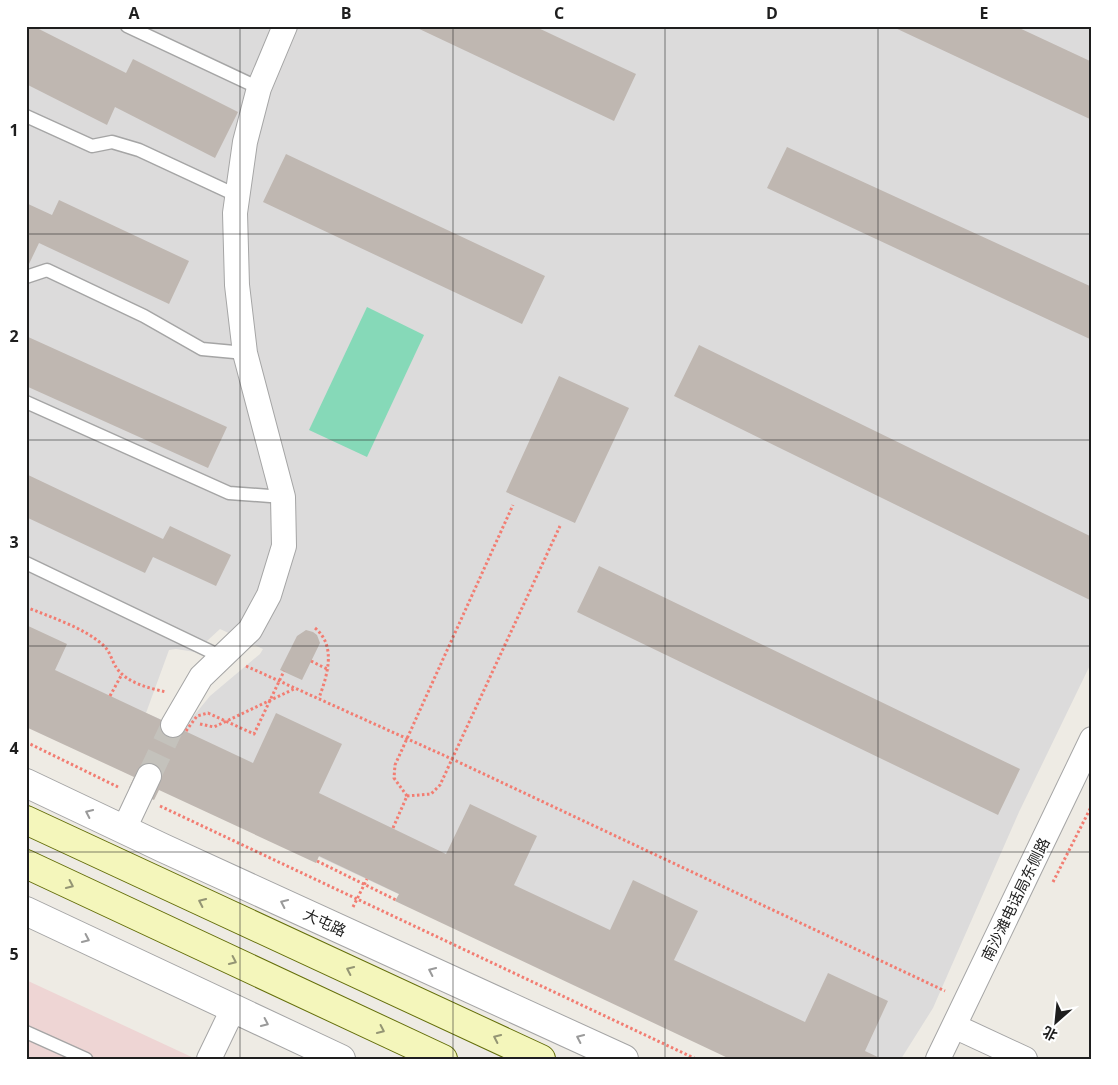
<svg xmlns="http://www.w3.org/2000/svg" width="1118" height="1085" viewBox="0 0 1118 1085" font-family="'Open Sans','Noto Sans SC',sans-serif">
  <rect width="100%" height="100%" fill="#eeebe4"/>
  <!-- residential -->
  <path fill="#dcdbdb" fill-rule="evenodd" d="M26,26H1092V661L1019,812L933,1008L901,1059H749L26,719ZM220,629L263,649L260,654L210,696L183,729L146,713L169,650L176,649L195,652Z"/>
  <!-- commercial -->
  <path fill="#eed5d4" d="M26,980L196,1059H26Z"/>
  <!-- pitch -->
  <path fill="#86d9b8" d="M367,307L424,335L367,457L309,430Z"/>
  <!-- building -->
  <path fill="#bfb7b1" d="M26,26H33L126,73L133,59L238,112L215,158L115,107L107,125L26,84Z
    M413,26H534L636,74L614,121Z
    M891,26H1015L1090,61L1092,63V120Z
    M787,147L1092,287V340L767,188Z
    M286,154L545,276L522,324L263,202Z
    M59,200L189,261L169,304L39,243L29,264L26,262V203L52,215Z
    M26,336L227,427L208,468L26,386Z
    M699,345L1092,537V601L674,396Z
    M559,376L629,408L575,523L506,492Z
    M26,474L163,539L170,526L231,555L216,586L153,557L145,573L26,517Z
    M599,566L1020,769L998,815L577,612Z
    M26,625L67,644L55,670L253,763L276,713L342,744L319,793L446,854L470,804L537,836L514,885L610,930L633,880L698,911L674,960L805,1022L828,973L888,1001L865,1051L882,1059H730L395,901L399,894L319,856L316,863L159,790L154,800L129,788L134,777L26,727Z
    M306,630L313,632L317,635L320,643L302,680L280,670L297,636Z"/>
  <g fill="none" stroke-linecap="round" stroke-linejoin="round">
    <!-- minor-tunnel -->
    <path stroke="#c4c2bc" stroke-width="24" stroke-dasharray="24 12" stroke-linecap="butt" d="M149,776L173,725"/>
    <!-- service casing -->
    <g stroke="#a5a5a5" stroke-width="15">
      <path id="service" d="M127,26L259,88
        M26,116L92,146L112,142L139,150L238,196
        M26,277L47,270L144,316L202,349L245,353
        M26,402L229,493L283,497
        M26,563L222,657
        M26,1032L86,1059"/>
    </g>
    <!-- minor casing -->
    <g stroke="#a5a5a5" stroke-width="26">
      <path id="minor" d="M173,725L201,677L250,630L269,595L284,546L283,497L245,353L237,285L235,213L245,142L259,88L285,26
        M124,829L149,776
        M954,1026L1025,1059
        M209,1059L234,1007
        M938,1059L1092,739"/>
    </g>
    <!-- tertiary casing -->
    <g stroke="#a5a5a5" stroke-width="30">
      <path id="tertiary" d="M26,783L163,848L624,1059
        M26,911L341,1059"/>
    </g>
    <!-- secondary casing -->
    <g stroke="#656f0b" stroke-width="30">
      <path id="secondary" d="M26,820L541,1059
        M26,864L443,1059"/>
    </g>
    <!-- path -->
    <path stroke="#f27d72" stroke-width="3" stroke-dasharray="2.5 2.5" stroke-linecap="butt" d="M26,607C50,617 86,628 105,647C110,652 112,661 116,667C126,683 149,688 166,692
      M315,628C337,646 327,676 319,698
      M311,661L329,670
      M246,666L452,759L945,991
      M110,696L122,674
      M200,724L214,727L296,688
      M26,742L118,787
      M407,796L431,794L440,785L560,526
      M407,796L394,778L395,765L513,505
      M160,806L696,1059
      M393,828L407,796
      M317,861L396,900
      M1053,882L1092,805
      M353,907L367,879"/>
    <!-- service -->
    <use href="#service" stroke="#fff" stroke-width="12"/>
    <!-- minor -->
    <use href="#minor" stroke="#fff" stroke-width="24"/>
    <!-- tertiary -->
    <use href="#tertiary" stroke="#fff" stroke-width="28"/>
    <!-- secondary -->
    <use href="#secondary" stroke="#f4f6bb" stroke-width="28"/>
    <!-- path-bridge -->
    <path stroke="#f27d72" stroke-width="3" stroke-dasharray="2.5 2.5" stroke-linecap="butt" d="M186,731L197,716L208,713L254,734L284,671"/>
  </g>
  <!-- one-way arrows -->
  <defs><path id="oneway-chevron" d="M-2-3.5L2.5 0L-2 3.5" fill="none" stroke-width="1.6" stroke-linecap="round" stroke-linejoin="round" transform="scale(1.25)"/></defs>
  <g stroke="#9a9a9a">
    <use href="#oneway-chevron" transform="translate(89 813) rotate(-155)"/>
    <use href="#oneway-chevron" transform="translate(284 903) rotate(-155)"/>
    <use href="#oneway-chevron" transform="translate(86 939) rotate(25)"/>
    <use href="#oneway-chevron" transform="translate(432 971) rotate(-155)"/>
    <use href="#oneway-chevron" transform="translate(265 1023) rotate(25)"/>
    <use href="#oneway-chevron" transform="translate(580 1038) rotate(-155)"/>
  </g>
  <g stroke="#949574">
    <use href="#oneway-chevron" transform="translate(70 885) rotate(25)"/>
    <use href="#oneway-chevron" transform="translate(202 902) rotate(-155)"/>
    <use href="#oneway-chevron" transform="translate(233 961) rotate(25)"/>
    <use href="#oneway-chevron" transform="translate(350 970) rotate(-155)"/>
    <use href="#oneway-chevron" transform="translate(381 1030) rotate(25)"/>
    <use href="#oneway-chevron" transform="translate(497 1038) rotate(-155)"/>
  </g>
  <!-- grid -->
  <path fill="none" stroke="#1e1e1e" stroke-width="1" stroke-opacity="0.55" d="M240,26V1059M453,26V1059M665,26V1059M878,26V1059M26,234H1092M26,440H1092M26,646H1092M26,852H1092"/>
  <g text-anchor="middle" dominant-baseline="central" stroke-width="4" stroke-linejoin="round" paint-order="stroke">
    <!-- street labels -->
    <g font-size="15" fill="#1e1e1e" stroke="#fff">
      <text transform="translate(1015 899) rotate(-64)">南沙滩电话局东侧路</text>
      <text transform="translate(325 922) rotate(25)">大屯路</text>
    </g>
  </g>
  <!-- border -->
  <rect width="1118" height="1085" fill="none" stroke="#ffffff" stroke-width="55"/>
  <!-- north arrow -->
  <g transform="translate(1056 1022) rotate(207)" stroke="#ffffff" stroke-width="4" paint-order="stroke">
  <path d="M0-4L9 19L0 12L-9 19Z" fill="#1e1e1e"/>
  <text y="-8" font-size="14" font-weight="bold" text-anchor="middle" fill="#1e1e1e">北</text>
  </g>
  <rect x="28" y="28" width="1062" height="1030" fill="none" stroke="#1e1e1e" stroke-width="2"/>
  <g font-size="16" text-anchor="middle" font-weight="bold" fill="#1e1e1e">
    <text x="134" y="19">A</text>
    <text x="346" y="19">B</text>
    <text x="559" y="19">C</text>
    <text x="772" y="19">D</text>
    <text x="984" y="19">E</text>
    <text x="14" y="136">1</text>
    <text x="14" y="342">2</text>
    <text x="14" y="548">3</text>
    <text x="14" y="754">4</text>
    <text x="14" y="960">5</text>
  </g>
</svg>
